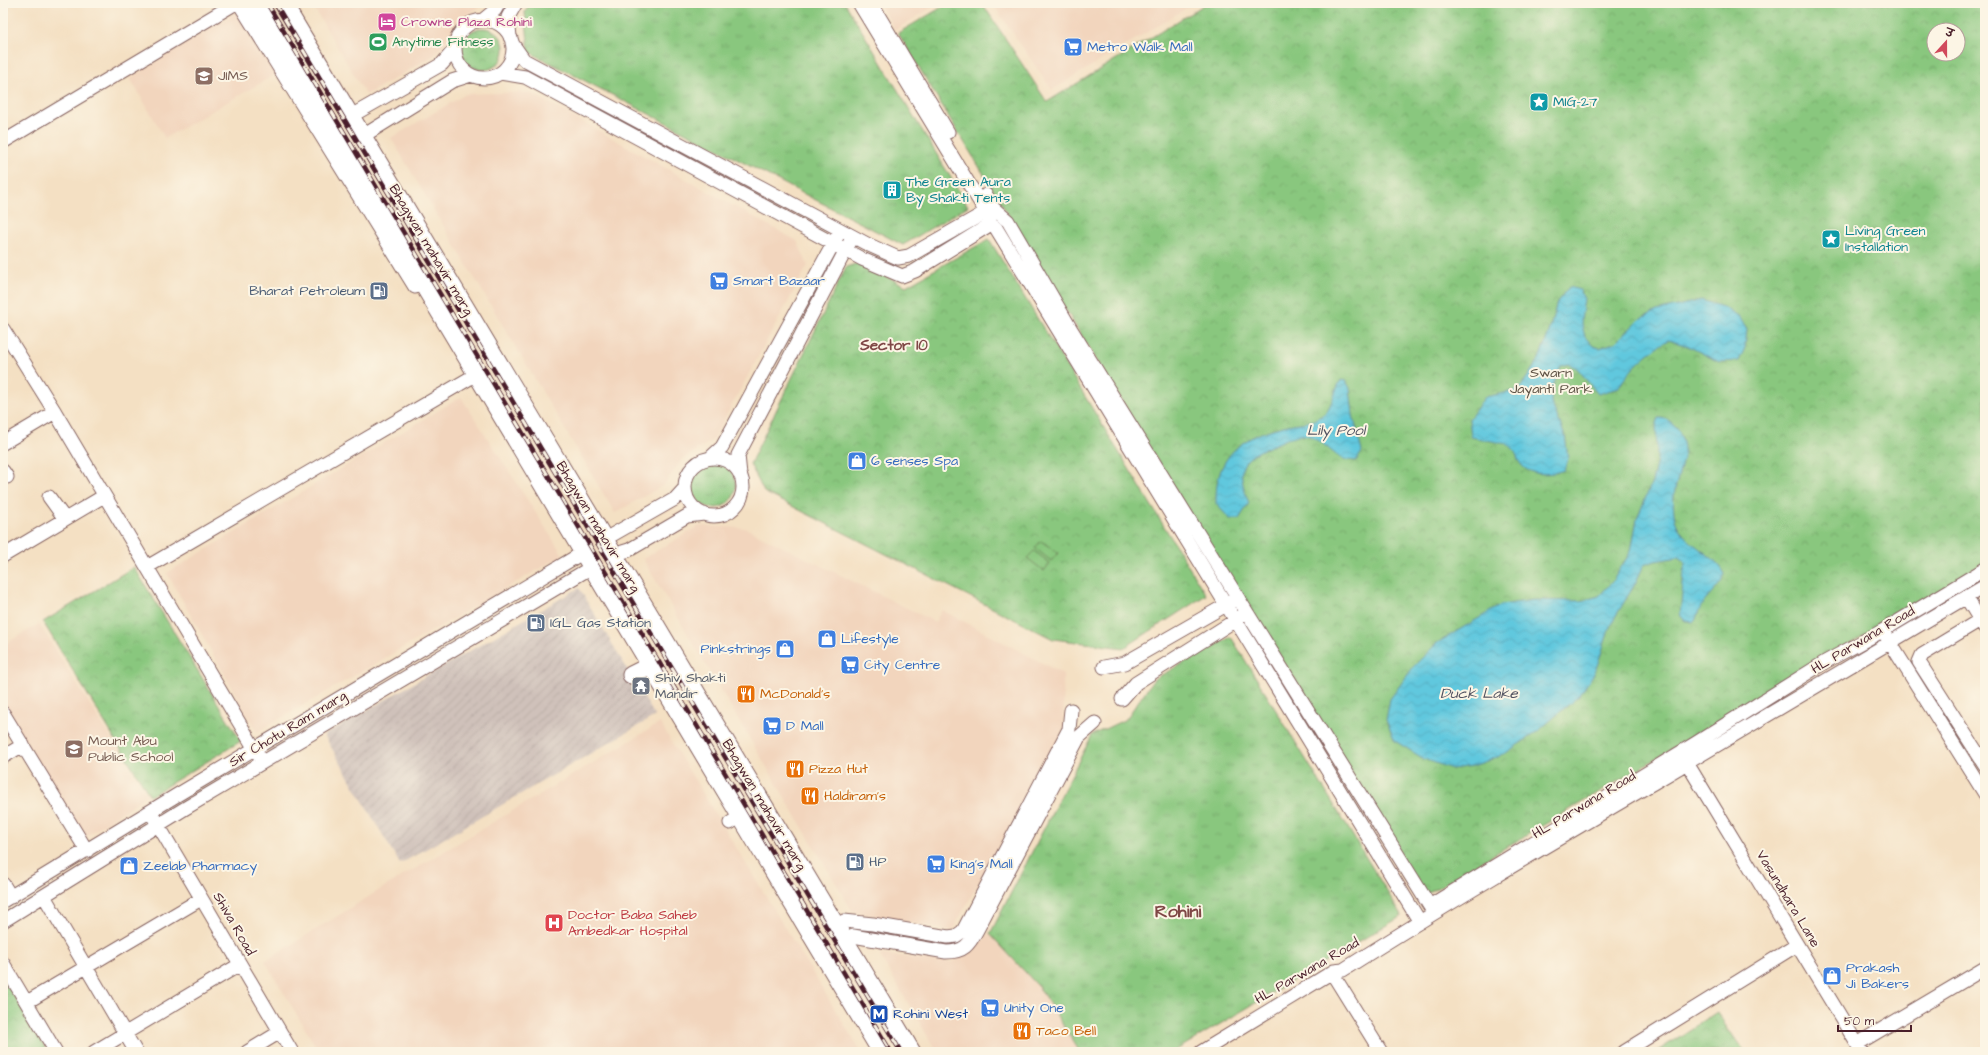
<svg xmlns="http://www.w3.org/2000/svg" width="1988" height="1055" viewBox="0 0 1988 1055" font-family="'Architects Daughter','Playpen Sans Deva',sans-serif">
  <defs>
    <pattern id="industrial-furrows" width="10" height="10" patternUnits="userSpaceOnUse"><rect width="10" height="10" fill="#cfc1ba"/><path d="M-1 1l2-2M0 10L10 0M9 11l2-2" fill="none" stroke="#b3a5a0"/></pattern>
    <pattern id="grass-tufts" width="24" height="20" patternUnits="userSpaceOnUse"><rect width="24" height="20" fill="#89c77e"/><path d="M3 7l-1-3M5 7V3M7 7l1-3M15 17l-1-3M17 17v-4M19 17l1-3" fill="none" stroke="#78aa6d"/></pattern>
    <pattern id="park-crowns" width="20" height="18" patternUnits="userSpaceOnUse"><rect width="20" height="18" fill="#89c77e"/><path d="M2 6a3 3 0 1 1 6 0M12 15a3 3 0 1 1 6 0" fill="none" stroke="#78aa6d"/></pattern>
    <pattern id="water-waves" width="16" height="10" patternUnits="userSpaceOnUse"><rect width="16" height="10" fill="#61c8de"/><path d="M0 5q4-4 8 0t8 0" fill="none" stroke="#56abbf"/></pattern>
  </defs>
  <rect width="100%" height="100%" fill="#fcf5e5"/>
  <filter id="ink" filterUnits="userSpaceOnUse"><feTurbulence type="fractalNoise" baseFrequency=".025" numOctaves="2"/><feDisplacementMap in="SourceGraphic" scale="8" xChannelSelector="R" yChannelSelector="G"/><feConvolveMatrix kernelMatrix="1 2 1 2 8 2 1 2 1" color-interpolation-filters="sRGB"/></filter>
  <filter id="wash" filterUnits="userSpaceOnUse"><feTurbulence type="fractalNoise" baseFrequency=".012" numOctaves="4" result="noise"/><feDisplacementMap in="SourceGraphic" scale="16" xChannelSelector="R" yChannelSelector="G"/><feGaussianBlur stdDeviation="0.9" result="paint"/><feColorMatrix in="noise" values="0 0 0 0 0 0 0 0 0 0 0 0 0 0 0 0 0 1.4 0 .05"/><feComposite in="paint" operator="in"/></filter>
  <g filter="url(#wash)">
    <rect width="100%" height="100%" fill="#f4e0c3"/>
    <!-- built -->
    <path fill="#f2d5bd" d="M311,3H486L462,18L435,55L366,95Z
      M879,3H939L895,30Z
      M992,3H1195L1052,90Z
      M240,10L278,73L165,138L130,78Z
      M529,92L797,241L808,265L713,440L682,459L664,485L615,513L391,138L466,94Z
      M461,397L563,555L257,732L167,573Z
      M699,526L745,528L935,622L942,610L1063,674L1064,729L952,931L853,912L643,559Z
      M39,624L147,795L82,839L3,704V645Z
      M660,723L861,1052H319L265,961L386,886Z
      M990,934L1038,986L1080,1052H937L879,954L952,962Z"/>
    <!-- industrial -->
    <path fill="url(#industrial-furrows)" d="M579,588L655,716L400,864L324,735Z"/>
    <!-- grass -->
    <path fill="url(#grass-tufts)" stroke="#6a7354" d="M530,3H845L968,206L903,245L529,52L525,12Z
      M692 486a22 22 0 1 1 44 0a22 22 0 1 1-44 0Z
      M1231,637L1402,916L1173,1052H1080L1038,986L990,934L1092,735L1126,719L1154,679Z"/>
    <!-- park -->
    <path fill="url(#park-crowns)" stroke="#6a7354" fill-rule="evenodd" d="M949,3H982L1047,102L1207,3H1985V564L1422,897L898,33ZM1934,30H1958V54H1934Z
      M462 49a21 21 0 1 1 42 0a21 21 0 1 1-42 0Z
      M989,239L1206,595L1124,648L1053,639L764,492L750,464L846,267L858,263L906,286Z
      M134,567L241,741L150,796L43,622Z
      M3,977L48,1052H3Z
      M1717,1012L1744,1052H1656Z"/>
    <!-- pitch -->
    <path fill="#89c77e" stroke="#6a7354" d="M1041,541L1058,553L1051,561L1035,548Z
      M1034,551L1050,563L1044,571L1027,558Z"/>
    <!-- water -->
    <path fill="url(#water-waves)" stroke="#567484" d="M1569,287L1580,290L1584,299L1581,320L1585,337L1593,346L1600,348L1616,342L1640,319L1657,311L1701,300L1723,307L1740,318L1747,330L1745,348L1739,361L1719,362L1688,346L1668,340C1648,353 1631,367 1618,388L1598,394L1577,368L1568,364L1561,366L1552,388L1551,402L1565,435L1568,458L1564,470C1546,477 1519,476 1516,452L1507,444L1471,437L1469,419L1485,397L1519,390L1539,359L1549,332L1557,302Z
      M1341,380L1346,381L1350,388L1353,415L1362,452L1356,461C1352,460 1347,461 1344,459C1330,454 1320,435 1302,435C1294,435 1283,441 1276,444C1240,458 1235,466 1249,503L1239,519H1230L1216,504C1214,455 1243,435 1288,425C1301,422 1316,423 1325,413C1331,408 1335,389 1341,380Z
      M1658,418C1675,417 1685,438 1684,453C1681,474 1671,491 1674,513C1677,544 1712,549 1725,574C1720,587 1710,594 1702,605C1698,611 1698,617 1693,622L1685,621L1680,615L1685,561L1679,557L1655,561L1644,565L1635,584L1611,624L1595,672L1580,695L1538,731L1503,755L1473,766L1452,769L1424,759L1395,741L1386,720L1390,699L1414,666L1437,643L1501,605L1533,600L1581,601L1599,596L1612,582L1631,551L1637,519L1652,482L1657,459L1656,423Z"/>
  </g>
  <g filter="url(#ink)">
    <g fill="none" stroke-linecap="round" stroke-linejoin="round">
      <!-- minor casing -->
      <g stroke="#866360" stroke-width="15">
        <path id="minor" d="M239,3L415,287
          M859,3L986,212L991,224L996,228L1420,922
          M871,3L948,132
          M483,20L495,10L499,3
          M455 49a29 29 0 1 1 58 0a29 29 0 1 1-58 0Z
          M510,37L508,17L516,3
          M512,43L524,60L867,244L898,258L909,256L986,212L994,213
          M500,73L525,77L862,259L902,276L915,271L991,224
          M351,116L442,64L455,49
          M363,136L452,81L471,75
          M3,142L236,3
          M986,195L993,208L1008,221L1072,331L1434,913
          M3,329L55,412L259,756
          M3,443L55,412
          M685 487a29 29 0 1 1 58 0a29 29 0 1 1-58 0Z
          M710,458L722,447L838,235
          M3,471L7,477
          M740,475L738,455L850,242
          M49,497L65,519
          M605,539L675,499L685,488
          M613,555L629,550L687,516L704,514
          M3,556L104,496
          M147,567L477,374
          M1966,597L1985,628
          M1980,620L1922,655L1919,662L1985,765
          M1886,636L1985,794
          M1104,667L1125,663L1233,601
          M1122,699L1136,683L1242,616
          M3,713L87,851
          M3,757L23,745
          M1687,763L1862,1052
          M154,818L292,1052
          M730,823L741,816
          M3,884L11,897
          M44,896L136,1052
          M3,901L177,795L584,552
          M1436,902L1696,743L1825,662L1882,631L1985,569
          M3,921L184,809L592,567
          M844,921L873,924L948,937L956,936L963,931L1069,729L1071,710
          M853,936L946,952C964,952 969,945 977,930L1079,737L1095,723
          M3,963L56,1052
          M1332,973L1381,1052
          M27,1002L201,899
          M1857,1044L1985,968
          M94,1052L239,965
          M247,1052L280,1032
          M1201,1052L1334,971L1343,970C1445,905 1551,843 1655,782C1766,717 1875,651 1985,586
          M1624,1052L1797,945"/>
      </g>
      <!-- major casing -->
      <g stroke="#866360" stroke-width="19">
        <path id="major" d="M255,3L881,1052
          M283,3L912,1052
          M631,675L651,665"/>
      </g>
      <!-- minor -->
      <use href="#minor" stroke="#fff" stroke-width="13"/>
      <!-- major -->
      <use href="#major" stroke="#fff" stroke-width="17"/>
      <!-- rail casing -->
      <g stroke="#4a1f2b" stroke-width="4.5">
        <path id="rail" d="M267,3L891,1052
          M275,3L901,1052"/>
      </g>
      <!-- rail -->
      <use href="#rail" stroke="#fcf5e5" stroke-width="3" stroke-dasharray="9" stroke-linecap="butt"/>
    </g>
  </g>
  <!-- icons -->
  <defs>
    <g id="hotel-square" transform="scale(1)"><rect x="-9" y="-9" width="18" height="18" rx="4" fill="#d1479c" stroke="#fcf5e5"/><path d="M-6-4.5h1.5V1H6V5H4.5V3h-9V5H-6ZM-4 0a1.8 1.8 0 1 1 3.6 0ZM.5 0V-2.5h3Q6-2.5 6 0Z" fill="#fff"/></g>
    <g id="stadium-square" transform="scale(1)"><rect x="-9" y="-9" width="18" height="18" rx="4" fill="#2e9e5b" stroke="#fcf5e5"/><path d="M0-5a6.5 5 0 1 0 0 10a6.5 5 0 1 0 0-10ZM-3.5-1.8h7v3.6h-7Z" fill="#fff"/></g>
    <g id="supermarket-square" transform="scale(1)"><rect x="-9" y="-9" width="18" height="18" rx="4" fill="#3f7fe0" stroke="#fcf5e5"/><path d="M-6-5.5h2.5l.6 2H6L4.5 2H-2.5L-4.4-4H-6ZM-1.5 3.2a1.3 1.3 0 1 0 .1 0ZM3 3.2a1.3 1.3 0 1 0 .1 0Z" fill="#fff"/></g>
    <g id="university-square" transform="scale(1)"><rect x="-9" y="-9" width="18" height="18" rx="4" fill="#8d6e63" stroke="#fcf5e5"/><path d="M0-5L7-2L0 1L-7-2ZM-4 1L0 2.5L4 1V4Q0 6-4 4Z" fill="#fff"/></g>
    <g id="sight-square" transform="scale(1)"><rect x="-9" y="-9" width="18" height="18" rx="4" fill="#0f9aa8" stroke="#fcf5e5"/><path d="M0-6L1.8-2.2L6-1.7L2.9 1.2L3.7 5.4L0 3.3L-3.7 5.4L-2.9 1.2L-6-1.7L-1.8-2.2Z" fill="#fff"/></g>
    <g id="building-square" transform="scale(1)"><rect x="-9" y="-9" width="18" height="18" rx="4" fill="#0f9aa8" stroke="#fcf5e5"/><path d="M-4-6H4V6H1V3H-1V6H-4ZM-2.5-4.3h1.7v1.8h-1.7ZM.8-4.3h1.7v1.8H.8ZM-2.5-1h1.7V.8h-1.7ZM.8-1h1.7V.8H.8Z" fill="#fff"/></g>
    <g id="fuel-square" transform="scale(1)"><rect x="-9" y="-9" width="18" height="18" rx="4" fill="#5c6f8a" stroke="#fcf5e5"/><path d="M-5.5-6h7V0h2V4h1.3V-2.5L3-4.5l.8-.8L6-3V5H2.5V1h-1V6h-7ZM-4.2-4.7v3.2H.2V-4.7Z" fill="#fff"/></g>
    <g id="shop-square" transform="scale(1)"><rect x="-9" y="-9" width="18" height="18" rx="4" fill="#3f7fe0" stroke="#fcf5e5"/><path d="M-5-2.5h2.3a2.7 3.5 0 0 1 5.4 0H5L5.5 6h-11ZM-1.5-2.5h3a1.5 2.3 0 0 0-3 0Z" fill="#fff"/></g>
    <g id="temple-square" transform="scale(1)"><rect x="-9" y="-9" width="18" height="18" rx="4" fill="#6b7280" stroke="#fcf5e5"/><path d="M0-6L5-2H3V0L6.5 2.5H4V6H1.5V3h-3V6H-4V2.5H-6.5L-3 0V-2H-5Z" fill="#fff"/></g>
    <g id="restaurant-square" transform="scale(1)"><rect x="-9" y="-9" width="18" height="18" rx="4" fill="#e8710a" stroke="#fcf5e5"/><path d="M-5-6h1v4h1v-4h1v4h1v-4h1v5L-1.5 .5V6h-2V.5L-5-1ZM5-6V6H3V1.5H1.5Q1.5-4 5-6Z" fill="#fff"/></g>
    <g id="school-square" transform="scale(1)"><rect x="-9" y="-9" width="18" height="18" rx="4" fill="#8d6e63" stroke="#fcf5e5"/><path d="M0-5L7-2L0 1L-7-2ZM-4 1L0 2.5L4 1V4Q0 6-4 4Z" fill="#fff"/></g>
    <g id="hospital-square" transform="scale(1)"><rect x="-9" y="-9" width="18" height="18" rx="4" fill="#e0444e" stroke="#fcf5e5"/><path d="M-5-5h3v3.5h4V-5h3V5h-3V1.5h-4V5h-3Z" fill="#fff"/></g>
    <g id="metro-square" transform="scale(1)"><rect x="-9" y="-9" width="18" height="18" rx="4" fill="#1a4fb4" stroke="#fcf5e5"/><path d="M-5.5 5V-5H-3L0 0L3-5H5.5V5H3V-.5L0 4L-3-.5V5Z" fill="#fff"/></g>
  </defs>
  <g fill-rule="evenodd">
    <use href="#hotel-square" x="387" y="22"/>
    <use href="#stadium-square" x="378" y="42"/>
    <use href="#supermarket-square" x="1073" y="47"/>
    <use href="#university-square" x="204" y="76"/>
    <use href="#sight-square" x="1539" y="102"/>
    <use href="#building-square" x="892" y="190"/>
    <use href="#sight-square" x="1831" y="239"/>
    <use href="#supermarket-square" x="719" y="281"/>
    <use href="#fuel-square" x="379" y="291"/>
    <use href="#shop-square" x="857" y="461"/>
    <use href="#fuel-square" x="536" y="623"/>
    <use href="#shop-square" x="827" y="639"/>
    <use href="#shop-square" x="785" y="649"/>
    <use href="#supermarket-square" x="850" y="665"/>
    <use href="#temple-square" x="641" y="686"/>
    <use href="#restaurant-square" x="746" y="694"/>
    <use href="#supermarket-square" x="772" y="726"/>
    <use href="#school-square" x="74" y="749"/>
    <use href="#restaurant-square" x="795" y="769"/>
    <use href="#restaurant-square" x="810" y="796"/>
    <use href="#fuel-square" x="855" y="862"/>
    <use href="#supermarket-square" x="936" y="864"/>
    <use href="#shop-square" x="129" y="866"/>
    <use href="#hospital-square" x="554" y="923"/>
    <use href="#shop-square" x="1832" y="976"/>
    <use href="#supermarket-square" x="990" y="1008"/>
    <use href="#metro-square" x="879" y="1014"/>
    <use href="#restaurant-square" x="1022" y="1031"/>
  </g>
  <g text-anchor="middle" dominant-baseline="central" stroke-width="4" stroke-linejoin="round" paint-order="stroke">
    <!-- hotel labels -->
    <g font-size="14" fill="#b23c85" stroke="#fcf5e5" text-anchor="start">
      <text x="401" y="22">Crowne Plaza Rohini</text>
    </g>
    <!-- leisure labels -->
    <g font-size="14" fill="#27864d" stroke="#fcf5e5" text-anchor="start">
      <text x="392" y="42">Anytime Fitness</text>
    </g>
    <!-- shop labels -->
    <g font-size="14" fill="#366cbe" stroke="#fcf5e5" text-anchor="start">
      <text x="1087" y="47">Metro Walk Mall</text>
      <text x="733" y="281">Smart Bazaar</text>
      <text x="871" y="461">6 senses Spa</text>
      <text x="841" y="639">Lifestyle</text>
      <text x="771" y="649" text-anchor="end">Pinkstrings</text>
      <text x="864" y="665">City Centre</text>
      <text x="786" y="726">D Mall</text>
      <text x="950" y="864">King's Mall</text>
      <text x="143" y="866">Zeelab Pharmacy</text>
      <text x="1846" y="968">Prakash<tspan x="1846" dy="16">Ji Bakers</tspan></text>
      <text x="1004" y="1008">Unity One</text>
    </g>
    <!-- education labels -->
    <g font-size="14" fill="#785e54" stroke="#fcf5e5" text-anchor="start">
      <text x="218" y="76">JIMS</text>
      <text x="88" y="741">Mount Abu<tspan x="88" dy="16">Public School</tspan></text>
    </g>
    <!-- culture labels -->
    <g font-size="14" fill="#0d838f" stroke="#fcf5e5" text-anchor="start">
      <text x="1553" y="102">MIG-27</text>
      <text x="906" y="182">The Green Aura<tspan x="906" dy="16">By Shakti Tents</tspan></text>
      <text x="1845" y="231">Living Green<tspan x="1845" dy="16">Installation</tspan></text>
    </g>
    <!-- street labels -->
    <g font-size="14" fill="#4a1f2b" stroke="#fcf5e5">
      <text transform="translate(431 250) rotate(59)">Bhagwan mahavir marg</text>
      <text transform="translate(598 527) rotate(59)">Bhagwan mahavir marg</text>
      <text transform="translate(1863 640) rotate(-31)">HL Parwana Road</text>
      <text transform="translate(288 729) rotate(-31)">Sir Chotu Ram marg</text>
      <text transform="translate(764 805) rotate(59)">Bhagwan mahavir marg</text>
      <text transform="translate(1584 805) rotate(-31)">HL Parwana Road</text>
      <text transform="translate(1788 899) rotate(59)">Vasundhara Lane</text>
      <text transform="translate(234 924) rotate(60)">Shiva Road</text>
      <text transform="translate(1307 971) rotate(-30)">HL Parwana Road</text>
    </g>
    <!-- service labels -->
    <g font-size="14" fill="#4e5e75" stroke="#fcf5e5" text-anchor="start">
      <text x="365" y="291" text-anchor="end">Bharat Petroleum</text>
      <text x="550" y="623">IGL Gas Station</text>
      <text x="869" y="862">HP</text>
    </g>
    <!-- park labels -->
    <g font-size="14" fill="#5d5144" stroke="#fcf5e5">
      <text x="1551" y="373">Swarn<tspan x="1551" dy="16">Jayanti Park</tspan></text>
    </g>
    <!-- worship labels -->
    <g font-size="14" fill="#5b616d" stroke="#fcf5e5" text-anchor="start">
      <text x="655" y="678">Shiv Shakti<tspan x="655" dy="16">Mandir</tspan></text>
    </g>
    <!-- food labels -->
    <g font-size="14" fill="#c56008" stroke="#fcf5e5" text-anchor="start">
      <text x="760" y="694">McDonald's</text>
      <text x="809" y="769">Pizza Hut</text>
      <text x="824" y="796">Haldiram's</text>
      <text x="1036" y="1031">Taco Bell</text>
    </g>
    <!-- health labels -->
    <g font-size="14" fill="#be3a42" stroke="#fcf5e5" text-anchor="start">
      <text x="568" y="915">Doctor Baba Saheb<tspan x="568" dy="16">Ambedkar Hospital</tspan></text>
    </g>
    <!-- transit labels -->
    <g font-size="14" fill="#164399" stroke="#fcf5e5" text-anchor="start">
      <text x="893" y="1014">Rohini West</text>
    </g>
    <!-- neighbourhood labels -->
    <g font-size="15" font-weight="bold" fill="#7f4746" stroke="#fcf5e5">
      <text x="894" y="345">Sector 10</text>
    </g>
    <!-- water labels -->
    <g font-size="15" font-style="italic" fill="#515261" stroke="#fcf5e5">
      <text x="1336" y="430">Lily Pool</text>
      <text x="1479" y="693">Duck Lake</text>
    </g>
    <!-- district labels -->
    <g font-size="18" font-weight="bold" fill="#7f4746" stroke="#fcf5e5">
      <text x="1178" y="911">Rohini</text>
    </g>
  </g>
  <!-- margin -->
  <rect width="1988" height="1055" fill="none" stroke="#fcf5e5" stroke-width="16"/>
  <!-- north arrow -->
  <g transform="translate(1946 42) rotate(21)"><circle r="19" fill="#fcf5e5" stroke="#b59f9b"/>
  <path d="M0-3L7 15L0 10L-7 15Z" fill="#d1495b"/>
  <text y="-6" font-size="11" font-weight="bold" text-anchor="middle" fill="#4a1f2b">उ</text>
  </g>
  <!-- scale -->
  <path d="M1838 1025v6h73v-6" fill="none" stroke="#4a1f2b" stroke-width="2"/>
  <text x="1844" y="1025" font-size="12" fill="#4a1f2b" stroke="#fcf5e5" stroke-width="3" paint-order="stroke">50 m</text>
</svg>
